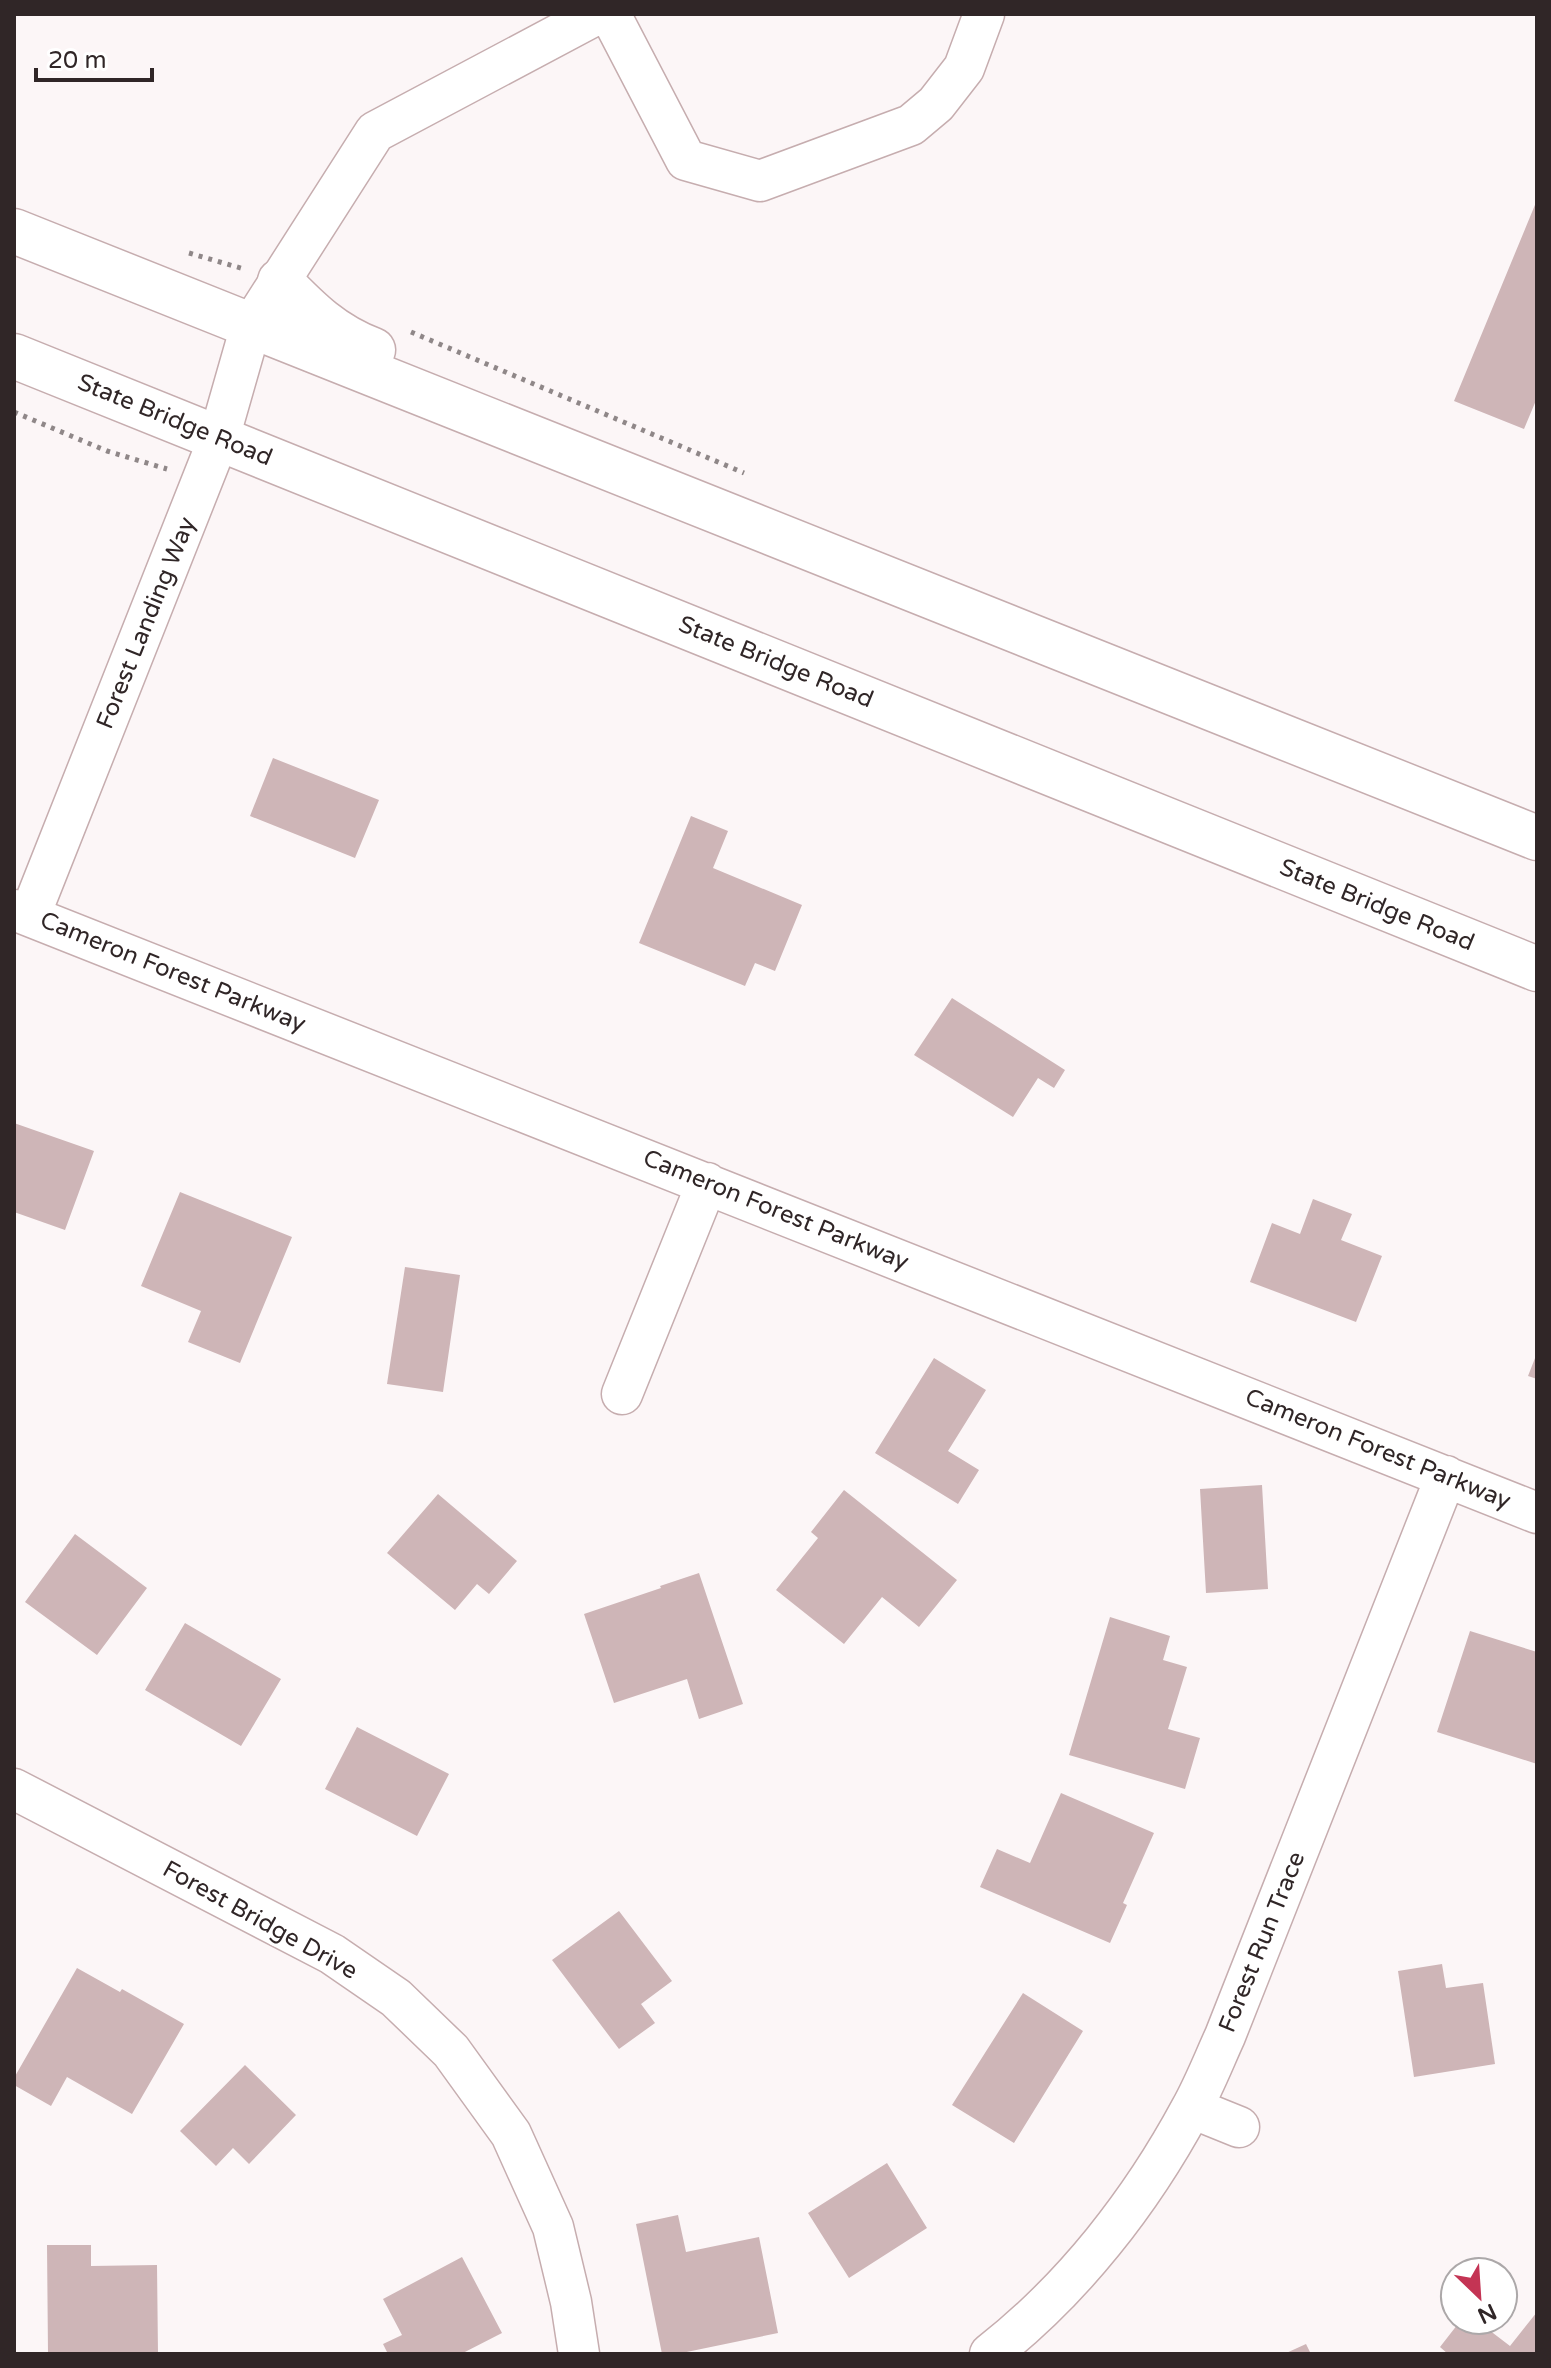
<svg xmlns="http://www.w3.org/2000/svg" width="1551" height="2368" viewBox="0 0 1551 2368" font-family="'Varela Round',sans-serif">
  <rect width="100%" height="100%" fill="#fcf6f7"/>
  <!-- building -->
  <path fill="#ceb5b7" d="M1537,200V398L1524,429L1454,401Z
    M273,758L379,800L355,858L250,816Z
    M691,816L728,831L713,868L802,905L775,971L755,963L745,986L639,943Z
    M952,998L1065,1070L1054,1088L1038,1078L1013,1117L914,1055Z
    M14,1123L94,1151L65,1230L14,1212Z
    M180,1192L292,1237L240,1363L188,1342L201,1311L141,1286Z
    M1313,1199L1352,1214L1341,1240L1382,1256L1356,1322L1250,1282L1272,1223L1300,1234Z
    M405,1267L460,1275L443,1392L387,1384Z
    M1537,1353V1379L1528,1376Z
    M934,1358L986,1390L948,1451L979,1470L958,1504L875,1453Z
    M1262,1485L1268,1589L1206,1593L1200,1489Z
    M844,1490L957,1580L919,1627L882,1597L844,1644L776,1590L818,1538L811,1532Z
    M438,1494L517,1561L489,1594L477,1584L455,1610L387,1553Z
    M75,1534L147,1588L97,1655L25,1602Z
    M699,1573L743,1704L699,1719L687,1679L614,1703L584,1614L661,1588L660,1586Z
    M1110,1617L1170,1636L1163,1660L1187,1667L1168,1729L1200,1738L1185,1789L1069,1755Z
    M185,1623L281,1679L241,1746L145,1690Z
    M1470,1631L1537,1652V1764L1437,1732Z
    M357,1727L449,1774L417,1836L325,1789Z
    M1061,1793L1154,1833L1123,1903L1127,1905L1110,1943L980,1887L997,1849L1030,1863Z
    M619,1911L672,1981L641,2004L655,2023L619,2049L552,1960Z
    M1442,1964L1446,1988L1483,1983L1495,2064L1414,2077L1398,1971Z
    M77,1968L120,1992L122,1989L184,2024L132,2114L67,2077L51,2106L14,2085V2078Z
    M1023,1993L1083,2031L1014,2143L952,2105Z
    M245,2065L296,2115L249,2164L233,2148L216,2166L180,2131Z
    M887,2163L927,2228L849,2278L808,2213Z
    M678,2215L686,2252L759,2237L778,2333L677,2354H662L636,2224Z
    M47,2245H91V2266L157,2265L158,2354H48Z
    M462,2257L502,2333L461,2354H388L383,2344L402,2335L383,2299Z
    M1537,2312V2354H1448L1440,2347L1461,2320H1476L1510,2346Z
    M1306,2344L1311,2354H1284Z"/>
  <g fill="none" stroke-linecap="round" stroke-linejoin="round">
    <!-- street casing -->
    <g stroke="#c6adaf" stroke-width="43">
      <path id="street" d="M610,14L686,160L760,181L911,125L936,104L964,68L984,14
        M14,910L1537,1513
        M30,915L219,438L251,326L375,132L597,14
        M622,1394L707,1183
        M14,1789L332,1954L396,1998L451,2051L511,2134L553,2227L571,2302L579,2354
        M1192,2108L1239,2127
        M990,2354C1073,2289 1141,2202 1191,2109C1204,2086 1214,2060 1225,2036L1446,1476"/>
    </g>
    <!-- highway casing -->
    <g stroke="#c6adaf" stroke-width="47">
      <path id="highway" d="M14,231L1537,838
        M280,281C309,311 333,335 373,350
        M14,356L1537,969"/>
    </g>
    <!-- path -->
    <path stroke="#8f8788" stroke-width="5" stroke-dasharray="4 6" stroke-linecap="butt" d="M189,253L244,269
      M411,332L744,473
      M14,412L107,451L167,469"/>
    <!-- street -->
    <use href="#street" stroke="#fff" stroke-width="40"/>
    <!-- highway -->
    <use href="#highway" stroke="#fff" stroke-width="44"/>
  </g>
  <g text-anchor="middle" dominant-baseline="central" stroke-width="6" stroke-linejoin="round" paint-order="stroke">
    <!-- street labels -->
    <g font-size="24" fill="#302627" stroke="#fff">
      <text transform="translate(175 420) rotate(22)">State Bridge Road</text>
      <text transform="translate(146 623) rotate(-68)">Forest Landing Way</text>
      <text transform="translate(776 662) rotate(22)">State Bridge Road</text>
      <text transform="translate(1377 905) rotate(22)">State Bridge Road</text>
      <text transform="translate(173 972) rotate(22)">Cameron Forest Parkway</text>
      <text transform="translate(776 1210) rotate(22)">Cameron Forest Parkway</text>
      <text transform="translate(1378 1449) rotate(22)">Cameron Forest Parkway</text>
      <text transform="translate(260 1920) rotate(29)">Forest Bridge Drive</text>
      <text transform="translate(1262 1942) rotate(-68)">Forest Run Trace</text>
    </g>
  </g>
  <!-- border -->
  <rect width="1551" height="2368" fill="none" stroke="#302627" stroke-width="32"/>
  <!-- north arrow -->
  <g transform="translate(1479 2296) rotate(155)"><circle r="38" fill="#ffffff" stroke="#aca8a9" stroke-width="2"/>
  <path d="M0-6L14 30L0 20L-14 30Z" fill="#c43454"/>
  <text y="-12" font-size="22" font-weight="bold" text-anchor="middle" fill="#302627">N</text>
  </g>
  <!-- scale -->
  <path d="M36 68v12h116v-12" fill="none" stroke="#302627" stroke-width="4"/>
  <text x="48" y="68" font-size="24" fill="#302627" stroke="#ffffff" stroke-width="6" paint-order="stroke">20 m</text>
</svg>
